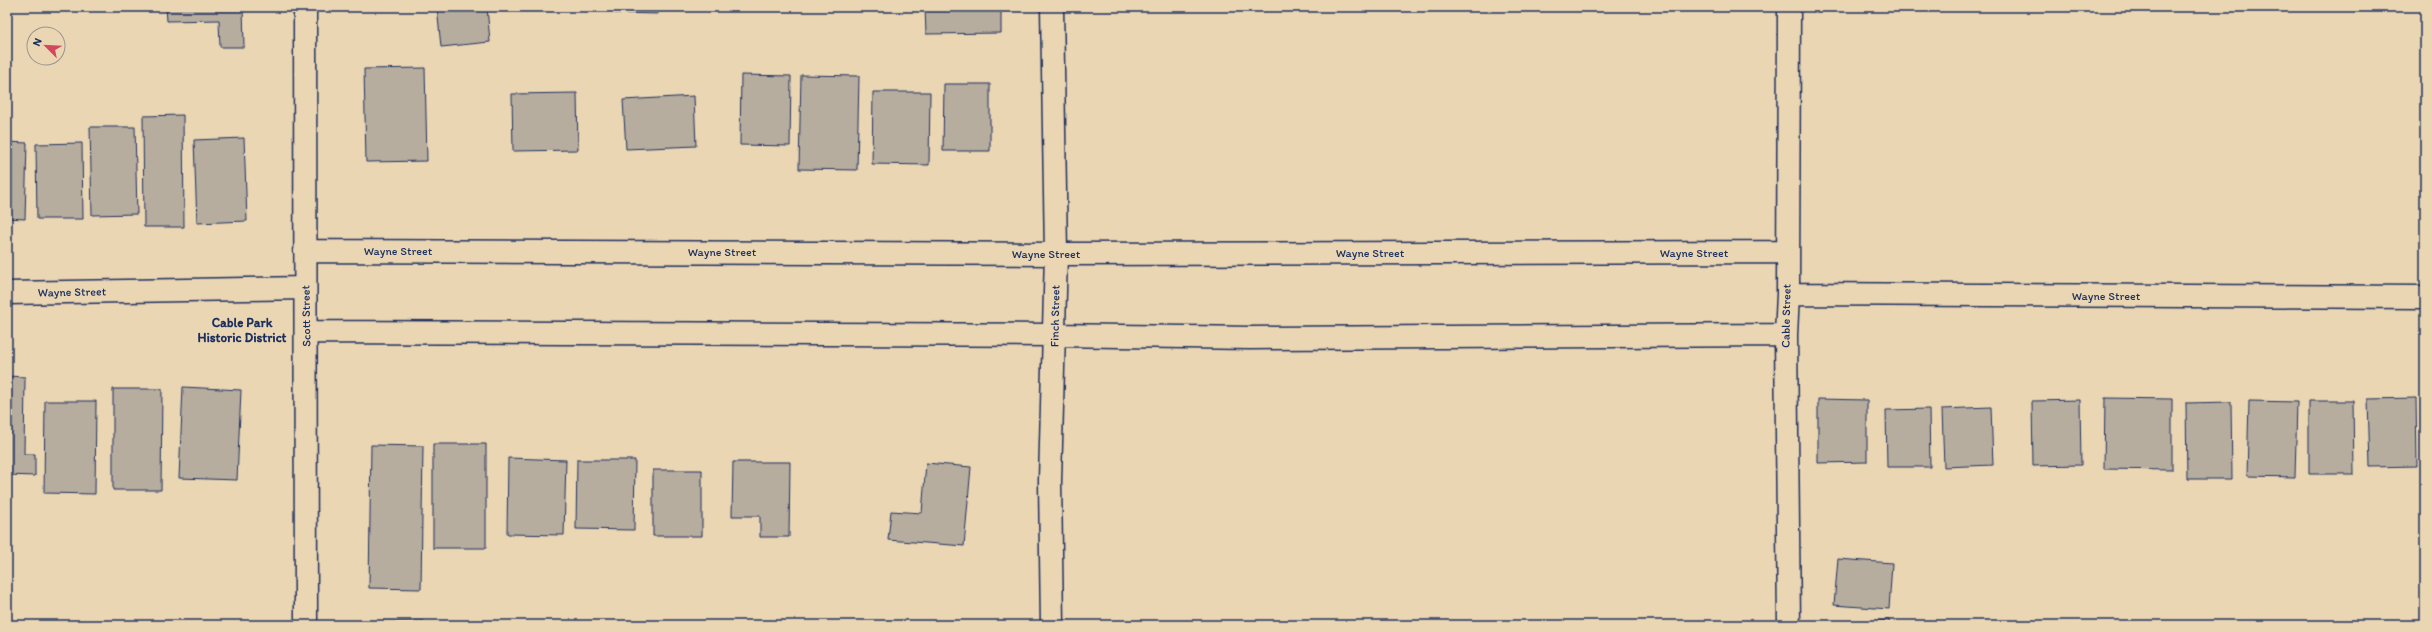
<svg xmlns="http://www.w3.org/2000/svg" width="2432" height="632" viewBox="0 0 2432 632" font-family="Itim,sans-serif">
  <rect width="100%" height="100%" fill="#ebd6b4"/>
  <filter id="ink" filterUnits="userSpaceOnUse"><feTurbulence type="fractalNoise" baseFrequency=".025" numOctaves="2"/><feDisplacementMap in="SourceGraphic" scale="8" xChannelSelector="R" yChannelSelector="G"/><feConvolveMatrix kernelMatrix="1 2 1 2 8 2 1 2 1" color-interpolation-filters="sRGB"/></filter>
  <g filter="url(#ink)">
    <!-- building -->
    <path fill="#b7ad9f" stroke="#1b2f5e" d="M166,7H243L244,47H220L219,20L167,21Z
      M437,7H487L490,42L441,47Z
      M614,7H658V14L614,13Z
      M925,7H1001V33L926,34Z
      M425,68L427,161L366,162L364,69Z
      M741,75L791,76L790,146L740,145Z
      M801,75L859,76L857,170L799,169Z
      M944,84H990V151H943Z
      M873,92H930L929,165L872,164Z
      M577,93L578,150L513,151L512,94Z
      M694,96L696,146L626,149L623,100Z
      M183,115L184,227H144L143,116Z
      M90,127H135L137,214L92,215Z
      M244,138L247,221L197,223L194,140Z
      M7,142L27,143L25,219L7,218Z
      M82,143L83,219H37L36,144Z
      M7,376L25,377L24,454H35V476L7,475Z
      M183,387L241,390L237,480L179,478Z
      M113,389H162L161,490H113Z
      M2105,398L2172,399V470L2104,469Z
      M2416,398L2417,466L2370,467L2368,399Z
      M1818,399L1867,400V462L1818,463Z
      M2080,400L2081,465L2033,466L2032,401Z
      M45,401H96L95,494L44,493Z
      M2249,401L2297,402L2295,477L2247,476Z
      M2309,401H2353L2354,474H2309Z
      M2231,402L2232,479H2187L2186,403Z
      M1991,407L1993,465L1944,467L1942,409Z
      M1929,409L1930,467H1887L1886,410Z
      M433,444H486V548H433Z
      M371,445L423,446L421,589L369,588Z
      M508,458L566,460L564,535L507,534Z
      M577,460H635L634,530L576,529Z
      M733,462H790L789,537H760V516H732Z
      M926,463L971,467L964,546L888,540L891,511L922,513Z
      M653,470H702V536H653Z
      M1838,559L1892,563L1889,609L1834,605Z
      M1889,620L1890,625H1837V624Z
      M424,621V625H371V622Z"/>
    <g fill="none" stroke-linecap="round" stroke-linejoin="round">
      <!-- minor casing -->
      <g stroke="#1b2f5e" stroke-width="25">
        <path id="minor" d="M305,7L306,625
          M1789,7L1788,294L1786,335L1789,625
          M305,251L1056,254L1786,252
          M7,293L305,288
          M1788,294L2425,297
          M306,332L1055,335L1250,338L1786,335
          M1052,625L1050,481L1056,254L1052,7"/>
      </g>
      <!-- minor -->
      <use href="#minor" stroke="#ebd6b4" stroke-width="22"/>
    </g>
  </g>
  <g text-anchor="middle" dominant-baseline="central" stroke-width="4" stroke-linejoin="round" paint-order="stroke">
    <!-- street labels -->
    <g font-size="12" fill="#1b2f5e" stroke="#ebd6b4">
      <text x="398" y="251">Wayne Street</text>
      <text x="722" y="252">Wayne Street</text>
      <text x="1370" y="253">Wayne Street</text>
      <text x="1694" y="253">Wayne Street</text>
      <text x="1046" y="254">Wayne Street</text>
      <text transform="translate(72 292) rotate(-1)">Wayne Street</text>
      <text x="2106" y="296">Wayne Street</text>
      <text transform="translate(306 316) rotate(-91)">Scott Street</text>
      <text transform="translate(1055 316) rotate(-89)">Finch Street</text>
      <text transform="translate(1786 316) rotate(-89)">Cable Street</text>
    </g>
    <!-- neighbourhood labels -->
    <g font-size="13" font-weight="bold" fill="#1b2f5e" stroke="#ebd6b4">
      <text x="242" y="322">Cable Park<tspan x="242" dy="15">Historic District</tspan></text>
    </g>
  </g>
  <!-- margin -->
  <rect width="2432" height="632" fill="none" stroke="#ebd6b4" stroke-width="24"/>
  <rect x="12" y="12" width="2408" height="608" fill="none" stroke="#1b2f5e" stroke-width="1.5" filter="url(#ink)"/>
  <!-- north arrow -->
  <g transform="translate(46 46) rotate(294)"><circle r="19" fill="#ebd6b4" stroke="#989392"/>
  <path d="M0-3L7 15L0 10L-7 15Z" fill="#d1495b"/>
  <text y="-6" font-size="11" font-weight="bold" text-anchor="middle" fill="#1b2f5e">N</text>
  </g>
</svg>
